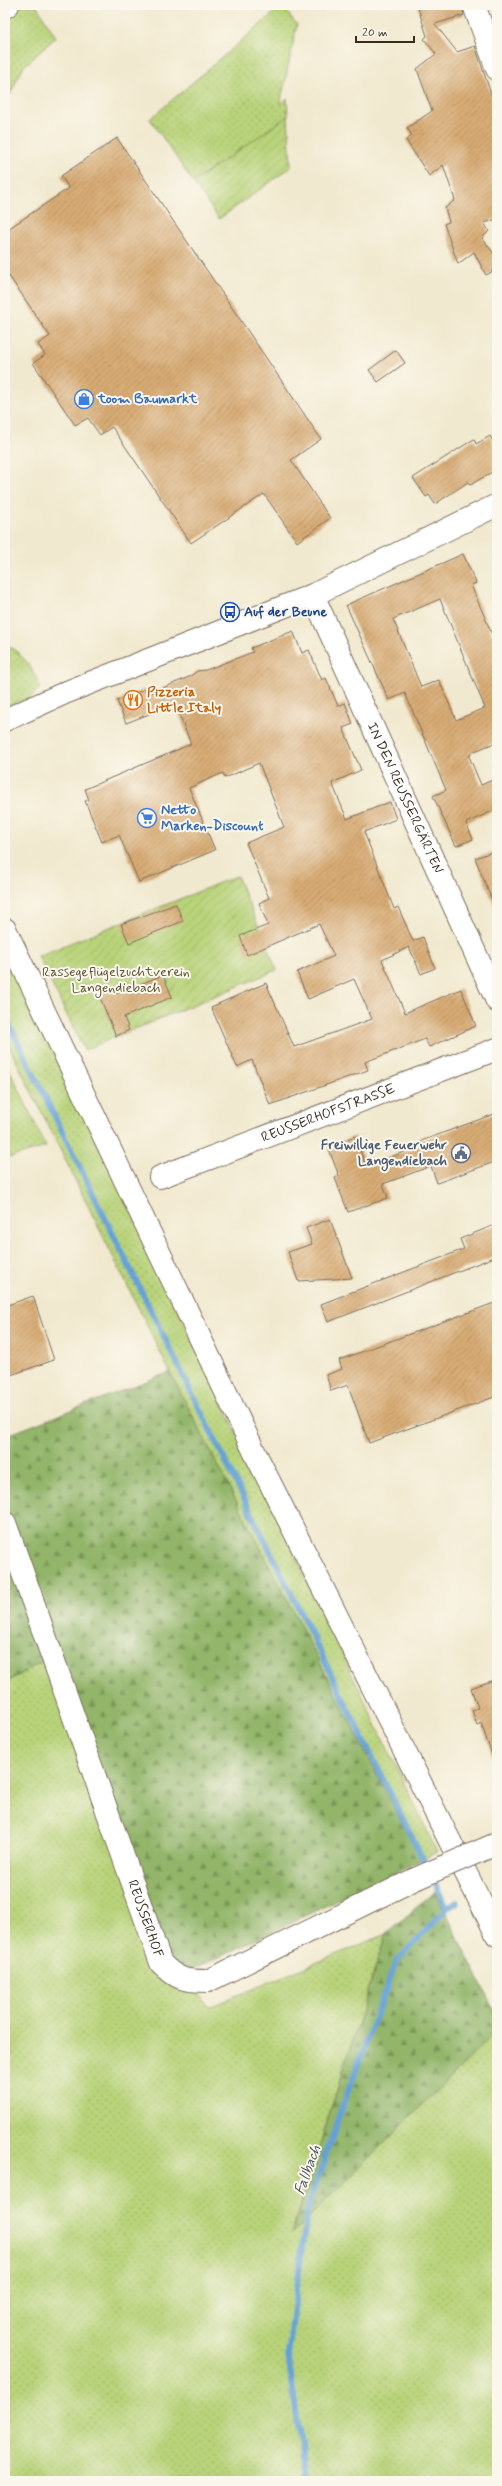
<svg xmlns="http://www.w3.org/2000/svg" width="502" height="2486" viewBox="0 0 502 2486" font-family="Mynerve,sans-serif">
  <defs>
    <pattern id="grass-dots" width="8" height="8" patternUnits="userSpaceOnUse"><rect width="8" height="8" fill="#b8d379"/><path d="M2 2h.1M6 6h.1" fill="none" stroke="#9fb568" stroke-width="1.8" stroke-linecap="round"/></pattern>
    <pattern id="forest-firs" width="22" height="20" patternUnits="userSpaceOnUse"><rect width="22" height="20" fill="#92b569"/><path d="M5 1l3.5 6h-7zM16 11l3.5 6h-7z" fill="#789356"/></pattern>
    <pattern id="garden-furrows" width="10" height="10" patternUnits="userSpaceOnUse"><rect width="10" height="10" fill="#b8d379"/><path d="M-1 1l2-2M0 10L10 0M9 11l2-2" fill="none" stroke="#9fb568"/></pattern>
    <pattern id="building-hatch" width="6" height="6" patternUnits="userSpaceOnUse"><rect width="6" height="6" fill="#d8ac74"/><path d="M-1 1l2-2M0 6l6-6M5 7l2-2" fill="none" stroke="#b08c5f"/></pattern>
  </defs>
  <rect width="100%" height="100%" fill="#fbf7ec"/>
  <filter id="ink" filterUnits="userSpaceOnUse"><feTurbulence type="fractalNoise" baseFrequency=".025" numOctaves="2"/><feDisplacementMap in="SourceGraphic" scale="8" xChannelSelector="R" yChannelSelector="G"/><feConvolveMatrix kernelMatrix="1 2 1 2 8 2 1 2 1" color-interpolation-filters="sRGB"/></filter>
  <filter id="wash" filterUnits="userSpaceOnUse"><feTurbulence type="fractalNoise" baseFrequency=".012" numOctaves="4" result="noise"/><feDisplacementMap in="SourceGraphic" scale="16" xChannelSelector="R" yChannelSelector="G"/><feGaussianBlur stdDeviation="0.9" result="paint"/><feColorMatrix in="noise" values="0 0 0 0 0 0 0 0 0 0 0 0 0 0 0 0 0 1.4 0 .05"/><feComposite in="paint" operator="in"/></filter>
  <g filter="url(#wash)">
    <rect width="100%" height="100%" fill="#f1e9cf"/>
    <!-- grass -->
    <path fill="url(#grass-dots)" stroke="#7a7e4c" d="M5,5H36L56,37L23,67L5,105Z
      M282,6L297,25L280,105L287,98L288,116L193,182L150,119Z
      M5,644C23,653 34,670 40,688L30,698L5,706Z
      M5,953L55,1052L437,1852L421,1860L170,1372L5,1038Z
      M5,1060L46,1147L5,1159Z
      M48,1658L159,1971L172,1987L197,1990L209,2007L386,1934L292,2233L497,2031V2481H5V1683Z"/>
    <!-- forest -->
    <path fill="url(#forest-firs)" stroke="#667044" d="M170,1372L421,1860L201,1966L181,1970L164,1961L51,1650L5,1509V1436Z
      M5,1539L48,1658L5,1683Z
      M435,1891L497,2016V2031L292,2234L386,1934Z"/>
    <!-- garden -->
    <path fill="url(#garden-furrows)" stroke="#7a7e4c" d="M288,116L291,167L219,219L193,182Z
      M237,876L277,970L84,1050L38,956Z"/>
    <g fill="none" stroke-linecap="round" stroke-linejoin="round">
      <!-- stream -->
      <path stroke="#65a1d5" stroke-width="6" d="M5,1016L447,1908
        M302,2481V2452L288,2355L307,2211L340,2113L396,1962L447,1908L457,1902"/>
    </g>
    <g id="blocks">
      <!-- building -->
      <path fill="url(#building-hatch)" fill-rule="evenodd" d="M417,5H462L464,15L435,24L457,52L475,46L497,112V219L484,223L489,231L482,238L495,255L497,269L486,275L474,252L458,264L444,224L449,222L445,208L455,200L443,165L429,176L406,140L412,136L407,128L432,111L417,69L436,54L424,39L427,36Z
        M117,138L321,439L291,460L330,518L297,542L264,494L191,543L112,427L100,435L88,418L75,425L33,363L45,355L38,344L50,336L5,270V231L69,188L61,176Z
        M396,350L405,363L378,382L369,370Z
        M490,436L497,448V469L470,485L468,482L435,504L429,495L426,497L413,478L474,439L476,444Z
        M463,554L476,583L471,585L497,646V742L470,753L471,755L469,756L481,785L497,778V809L466,823L473,839L456,846L433,796L446,790L405,693L389,700L346,605ZM440,599L485,708L456,720L439,680L421,687L393,619Z
        M293,631L302,653L309,650L322,680L326,678L338,706L345,703L353,724L343,728L361,770L332,783L347,819L390,802L396,819L364,832L394,909L398,907L413,941L423,937L435,968L421,974L409,947L382,960L405,1013L461,989L476,1026L429,1047L425,1039L365,1062L368,1070L270,1105L252,1060L237,1067L211,1007L266,983L294,1047L372,1019L354,979L308,999L297,972L334,956L319,924L247,955L240,936L268,925L259,903L269,898L246,843L284,827L259,763L225,778L223,773L189,788L215,850L139,882L119,835L102,842L85,801L89,800L85,789L191,744L175,704L126,723L117,701L145,689L147,693H151L189,677L197,671L206,670L253,652L251,648Z
        M492,852L497,863L496,910L475,858Z
        M176,904L183,921L129,943L121,924Z
        M163,975L172,997L124,1017L129,1030L116,1036L99,995L113,990L115,994Z
        M497,1113V1161L437,1183L431,1166L383,1184L388,1198L348,1212L335,1178L339,1176L328,1147L355,1136L366,1166L423,1145L421,1141Z
        M330,1219L352,1278L298,1281L288,1252L312,1244L306,1228Z
        M497,1224V1256L328,1322L321,1304L464,1249L460,1239Z
        M33,1296L54,1360L5,1377V1306Z
        M497,1302V1396L369,1443L348,1385L331,1391L326,1375L342,1369L339,1360Z
        M497,1679V1763L495,1764L481,1723L477,1725L472,1710L478,1708L471,1688Z"/>
    </g>
  </g>
  <g filter="url(#ink)">
    <use href="#blocks" fill-opacity="0" stroke="#7b6d5c" stroke-width="1"/>
    <g fill="none" stroke-linecap="round" stroke-linejoin="round">
      <!-- minor casing -->
      <g stroke="#7b6d5c" stroke-width="24">
        <g id="minor">
          <path d="M474,5L497,69"/>
          <path d="M5,7L8,5"/>
          <path id="s1" d="M313,595L497,1001"/>
          <path d="M5,720L67,692L313,595L497,505"/>
          <path id="s2" d="M160,1177L497,1049"/>
          <path id="s3" d="M5,1523L161,1963C177,1980 186,1981 208,1981L415,1879"/>
        </g>
      </g>
      <!-- major casing -->
      <g stroke="#7b6d5c" stroke-width="24">
        <path id="major" d="M5,929L254,1451L497,1935"/>
      </g>
      <!-- minor -->
      <use href="#minor" stroke="#fff" stroke-width="22"/>
      <!-- major -->
      <use href="#major" stroke="#fff" stroke-width="22"/>
      <!-- minor-bridge casing -->
      <g stroke="#7b6d5c" stroke-width="24" stroke-linecap="butt">
        <path id="minor-bridge" d="M415,1879L496,1844"/>
      </g>
      <!-- minor-bridge -->
      <use href="#minor-bridge" stroke="#fff" stroke-width="22"/>
    </g>
  </g>
  <!-- icons -->
  <defs>
    <g id="shop-ring" transform="scale(1)"><circle r="9.5" fill="#fbf7ec" stroke="#3f7fe0" stroke-width="1.5"/><path d="M-5-2.5h2.3a2.7 3.5 0 0 1 5.4 0H5L5.5 6h-11ZM-1.5-2.5h3a1.5 2.3 0 0 0-3 0Z" fill="#3f7fe0"/></g>
    <g id="bus-ring" transform="scale(1)"><circle r="9.5" fill="#fbf7ec" stroke="#1a4fb4" stroke-width="1.5"/><path d="M-5-6H5V4H4V6H2V4H-2V6H-4V4H-5ZM-3.5-4V0h7V-4ZM-3.5 1.2v1.5H-2V1.2ZM2 1.2v1.5H3.5V1.2Z" fill="#1a4fb4"/></g>
    <g id="restaurant-ring" transform="scale(1)"><circle r="9.5" fill="#fbf7ec" stroke="#e8710a" stroke-width="1.5"/><path d="M-5-6h1v4h1v-4h1v4h1v-4h1v5L-1.5 .5V6h-2V.5L-5-1ZM5-6V6H3V1.5H1.5Q1.5-4 5-6Z" fill="#e8710a"/></g>
    <g id="supermarket-ring" transform="scale(1)"><circle r="9.5" fill="#fbf7ec" stroke="#3f7fe0" stroke-width="1.5"/><path d="M-6-5.5h2.5l.6 2H6L4.5 2H-2.5L-4.4-4H-6ZM-1.5 3.2a1.3 1.3 0 1 0 .1 0ZM3 3.2a1.3 1.3 0 1 0 .1 0Z" fill="#3f7fe0"/></g>
    <g id="civic-ring" transform="scale(1)"><circle r="9.5" fill="#fbf7ec" stroke="#5c6f8a" stroke-width="1.5"/><path d="M-.6-6.5H3V-4.5H.6V-3L4-1V1h2V6H-6V1h2V-1L-.6-3ZM-1.2 2.5V6h2.4V2.5Z" fill="#5c6f8a"/></g>
  </defs>
  <g fill-rule="evenodd">
    <use href="#shop-ring" x="84" y="399"/>
    <use href="#bus-ring" x="230" y="612"/>
    <use href="#restaurant-ring" x="133" y="700"/>
    <use href="#supermarket-ring" x="147" y="818"/>
    <use href="#civic-ring" x="461" y="1153"/>
  </g>
  <g text-anchor="middle" dominant-baseline="central" stroke-width="4" stroke-linejoin="round" paint-order="stroke">
    <!-- shop labels -->
    <g font-size="14" font-weight="bold" fill="#366cbe" stroke="#fbf7ec" text-anchor="start">
      <text x="98" y="399">toom Baumarkt</text>
      <text x="161" y="810">Netto<tspan x="161" dy="16">Marken-Discount</tspan></text>
    </g>
    <!-- transit labels -->
    <g font-size="14" font-weight="bold" fill="#164399" stroke="#fbf7ec" text-anchor="start">
      <text x="244" y="612">Auf der Beune</text>
    </g>
    <!-- food labels -->
    <g font-size="14" font-weight="bold" fill="#c56008" stroke="#fbf7ec" text-anchor="start">
      <text x="147" y="692">Pizzeria<tspan x="147" dy="16">Little Italy</tspan></text>
    </g>
    <!-- street labels -->
    <g font-size="14" fill="#3b2a1e" stroke="#fbf7ec">
      <text stroke="none"><textPath href="#s1" startOffset="223">IN DEN REUSSERGÄRTEN</textPath></text>
      <text stroke="none"><textPath href="#s2" startOffset="180">REUSSERHOFSTRASSE</textPath></text>
      <text stroke="none"><textPath href="#s3" startOffset="420">REUSSERHOF</textPath></text>
    </g>
    <!-- park labels -->
    <g font-size="14" fill="#5a5435" stroke="#fbf7ec">
      <text x="116" y="972">Rassegeflügelzuchtverein<tspan x="116" dy="16">Langendiebach</tspan></text>
    </g>
    <!-- service labels -->
    <g font-size="14" font-weight="bold" fill="#4e5e75" stroke="#fbf7ec" text-anchor="end">
      <text x="447" y="1145">Freiwillige Feuerwehr<tspan x="447" dy="16">Langendiebach</tspan></text>
    </g>
    <!-- water labels -->
    <g font-size="15" font-style="italic" fill="#4c5a67" stroke="#fbf7ec">
      <text transform="translate(308 2170) rotate(-70)">Fallbach</text>
    </g>
  </g>
  <!-- margin -->
  <rect width="502" height="2486" fill="none" stroke="#fbf7ec" stroke-width="20"/>
  <!-- scale -->
  <path d="M356 36v6h58v-6" fill="none" stroke="#3b2a1e" stroke-width="2"/>
  <text x="362" y="36" font-size="12" fill="#3b2a1e" stroke="#fbf7ec" stroke-width="3" paint-order="stroke">20 m</text>
</svg>
